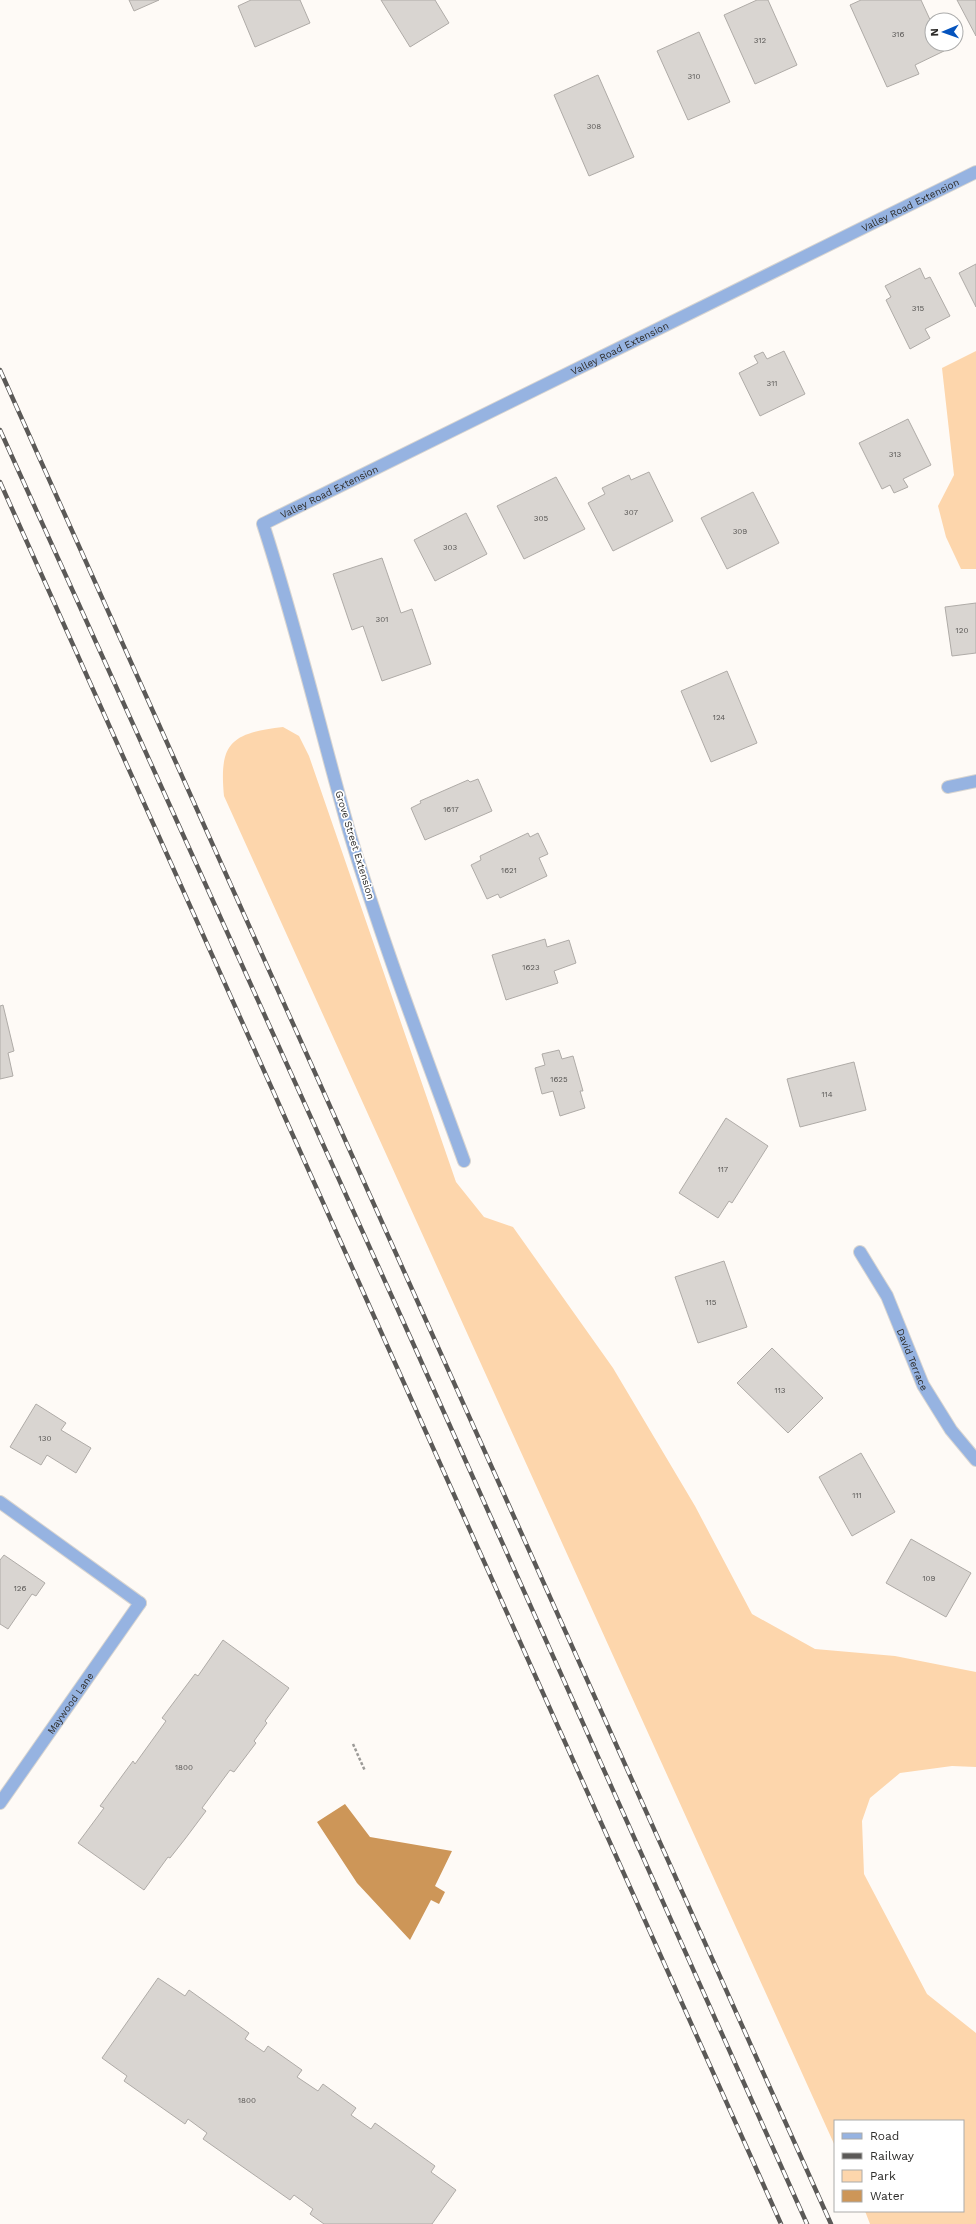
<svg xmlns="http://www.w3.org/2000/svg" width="976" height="2224" viewBox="0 0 976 2224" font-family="'Work Sans',sans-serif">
  <rect width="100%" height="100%" fill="#fefaf6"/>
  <!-- green -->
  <path fill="#fdd6ac" d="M976,351V569H961L946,537L938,506L954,475L942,368Z
    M283,727L299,736L309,756L456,1182L484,1217L513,1227L613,1368L695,1506L752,1614L815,1649L895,1656L976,1672V1767L952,1766L900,1773L870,1798L862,1821L864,1874L927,1994L976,2033V2224H870L865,2211H963V2121H835V2146L224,796C219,744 230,733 283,727Z"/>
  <!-- water -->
  <path fill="#cd9658" d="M345,1804L370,1837L452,1851L435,1886L445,1892L439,1904L431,1900L410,1940L357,1883L317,1822Z"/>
  <!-- building -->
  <path fill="#d9d5d1" stroke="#afaba7" d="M129,0H159L134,11Z
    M251,0H300L310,23L255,47L238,6Z
    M381,0H435L449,23L410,47Z
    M757,0H768L797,65L755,84L724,15Z
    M861,0H921L932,24V44H941L944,51L915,65L919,74L887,87L850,5Z
    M957,0H976V36Z
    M699,32L730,102L688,120L657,51Z
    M598,75L634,157L589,176L554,95Z
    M976,264V307L959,273Z
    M920,268L925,279L930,277L950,316L925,329L930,338L910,349L886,300L891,297L885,286Z
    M784,351L805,394L760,416L739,373L758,363L754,356L763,352L767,359Z
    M908,419L931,465L903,479L908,487L894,493L890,485L882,489L859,443Z
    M649,472L673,521L613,551L588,503L605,494L602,488L629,475L631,480Z
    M556,477L585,529L524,559L497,506Z
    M753,492L779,543L727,569L701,518Z
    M466,513L487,554L435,581L414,540Z
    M382,558L401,613L412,609L431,664L382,681L363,626L352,630L333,574Z
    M976,603V653L952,656L945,607Z
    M727,671L757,743L711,762L681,691Z
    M478,779L492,811L425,840L411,808L421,803L420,801L468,780L470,782Z
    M528,833L530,837L538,833L548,854L539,858L547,876L500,898L498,894L487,899L471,865L481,860L480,856Z
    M545,939L547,947L569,940L576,963L554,971L558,983L506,1000L492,955Z
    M3,1005L14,1051L8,1053L13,1076L0,1079V1006Z
    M559,1050L562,1059L573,1056L583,1091H580L585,1108L560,1116L553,1091L542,1094L535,1068L545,1065L542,1054Z
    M854,1062L866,1110L800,1127L787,1079Z
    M726,1118L768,1146L732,1203L729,1201L718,1218L679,1193Z
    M724,1261L747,1327L698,1343L675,1277Z
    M772,1348L823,1398L788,1433L737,1383Z
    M36,1404L66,1423L61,1430L91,1448L76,1473L47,1455L41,1465L10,1447Z
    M861,1453L895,1512L852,1536L819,1477Z
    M911,1539L971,1573L946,1617L886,1583Z
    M4,1555L45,1583L36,1596L32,1594L8,1629L0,1624V1560Z
    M223,1640L289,1688L265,1721L267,1723L254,1741L256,1743L234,1772L230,1770L202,1808L206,1811L185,1839L170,1858L168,1857L144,1890L78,1843L104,1808L100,1806L133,1761L135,1764L166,1721L162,1718L195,1674L198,1676Z
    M158,1978L185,1996L189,1990L249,2033L245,2039L264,2052L268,2046L302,2070L297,2077L318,2091L323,2084L356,2108L351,2115L371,2129L375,2123L435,2166L431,2172L456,2190L432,2224H324L310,2214L313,2209L294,2195L290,2200L203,2139L207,2133L188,2119L185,2124L124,2081L127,2076L102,2058Z"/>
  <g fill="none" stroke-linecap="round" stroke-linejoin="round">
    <!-- service casing -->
    <g stroke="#d8d5d1" stroke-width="14">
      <path id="service" d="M0,1502L140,1603"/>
    </g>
    <!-- minor casing -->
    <g stroke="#d8d5d1" stroke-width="14">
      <g id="minor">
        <path d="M948,787L976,781"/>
        <path id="s1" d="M464,1161C424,1051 382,942 349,831C320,729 296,625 263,524L976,172"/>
        <path id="s2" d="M860,1252L887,1296L923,1385L951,1430L976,1460"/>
        <path id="s3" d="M0,1803L140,1603"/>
      </g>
    </g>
    <!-- path -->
    <path stroke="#9c9a97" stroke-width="2.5" stroke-dasharray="3 2" stroke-linecap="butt" d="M353,1744L365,1771"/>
    <!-- service -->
    <use href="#service" stroke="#96b3e1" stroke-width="12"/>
    <!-- minor -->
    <use href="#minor" stroke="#96b3e1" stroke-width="12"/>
    <!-- rail casing -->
    <g stroke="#5b5957" stroke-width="4.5">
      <path id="rail" d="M0,370L831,2224
        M0,430L412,1341L807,2224
        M0,482L781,2224"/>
    </g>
    <!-- rail -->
    <use href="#rail" stroke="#fff" stroke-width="3" stroke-dasharray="9" stroke-linecap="butt"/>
  </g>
  <g text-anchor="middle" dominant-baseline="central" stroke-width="3.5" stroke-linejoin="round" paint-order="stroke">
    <!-- number labels -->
    <g font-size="8" fill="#585654">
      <text x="898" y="34">316</text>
      <text x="760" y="40">312</text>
      <text x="694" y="76">310</text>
      <text x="594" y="126">308</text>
      <text x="918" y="308">315</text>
      <text x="772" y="383">311</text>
      <text x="895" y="454">313</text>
      <text x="631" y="512">307</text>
      <text x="541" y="518">305</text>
      <text x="740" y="531">309</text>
      <text x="450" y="547">303</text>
      <text x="382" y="619">301</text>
      <text x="962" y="630">120</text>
      <text x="719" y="717">124</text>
      <text x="451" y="809">1617</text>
      <text x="509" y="870">1621</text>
      <text x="531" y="967">1623</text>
      <text x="559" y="1079">1625</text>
      <text x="827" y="1094">114</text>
      <text x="723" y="1169">117</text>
      <text x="711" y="1302">115</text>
      <text x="780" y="1390">113</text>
      <text x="45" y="1438">130</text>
      <text x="857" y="1495">111</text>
      <text x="929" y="1578">109</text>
      <text x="20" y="1588">126</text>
      <text x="184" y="1767">1800</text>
      <text x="247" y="2100">1800</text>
    </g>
    <!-- street labels -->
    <g font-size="10" fill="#2d2c2a" stroke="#fff">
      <text stroke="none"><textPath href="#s1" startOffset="1390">Valley Road Extension</textPath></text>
      <text stroke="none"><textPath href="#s1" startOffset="1066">Valley Road Extension</textPath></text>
      <text stroke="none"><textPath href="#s1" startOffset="742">Valley Road Extension</textPath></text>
      <text transform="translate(355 845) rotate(73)">Grove Street Extension</text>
      <text stroke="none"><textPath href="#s2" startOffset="120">David Terrace</textPath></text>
      <text stroke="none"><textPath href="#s3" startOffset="122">Maywood Lane</textPath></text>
    </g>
  </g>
  <!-- legend -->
  <rect x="834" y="2120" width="130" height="92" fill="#ffffff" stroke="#ababaa"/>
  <rect x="842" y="2133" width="20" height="6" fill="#96b3e1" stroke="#ababaa"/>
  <text x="870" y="2140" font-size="12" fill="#2d2c2a">Road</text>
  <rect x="842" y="2153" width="20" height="6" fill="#5b5957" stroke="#ababaa"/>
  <text x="870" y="2160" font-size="12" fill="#2d2c2a">Railway</text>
  <rect x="842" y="2170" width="20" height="12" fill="#fdd6ac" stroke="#ababaa"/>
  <text x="870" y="2180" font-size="12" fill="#2d2c2a">Park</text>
  <rect x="842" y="2190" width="20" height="12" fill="#cd9658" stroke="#ababaa"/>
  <text x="870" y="2200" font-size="12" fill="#2d2c2a">Water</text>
  <!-- north arrow -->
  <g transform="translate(944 32) rotate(268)"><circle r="19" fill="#ffffff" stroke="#ababaa"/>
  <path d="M0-3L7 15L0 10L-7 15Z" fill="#0554be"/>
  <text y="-6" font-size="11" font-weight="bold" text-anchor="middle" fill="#2d2c2a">N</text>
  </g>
</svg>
